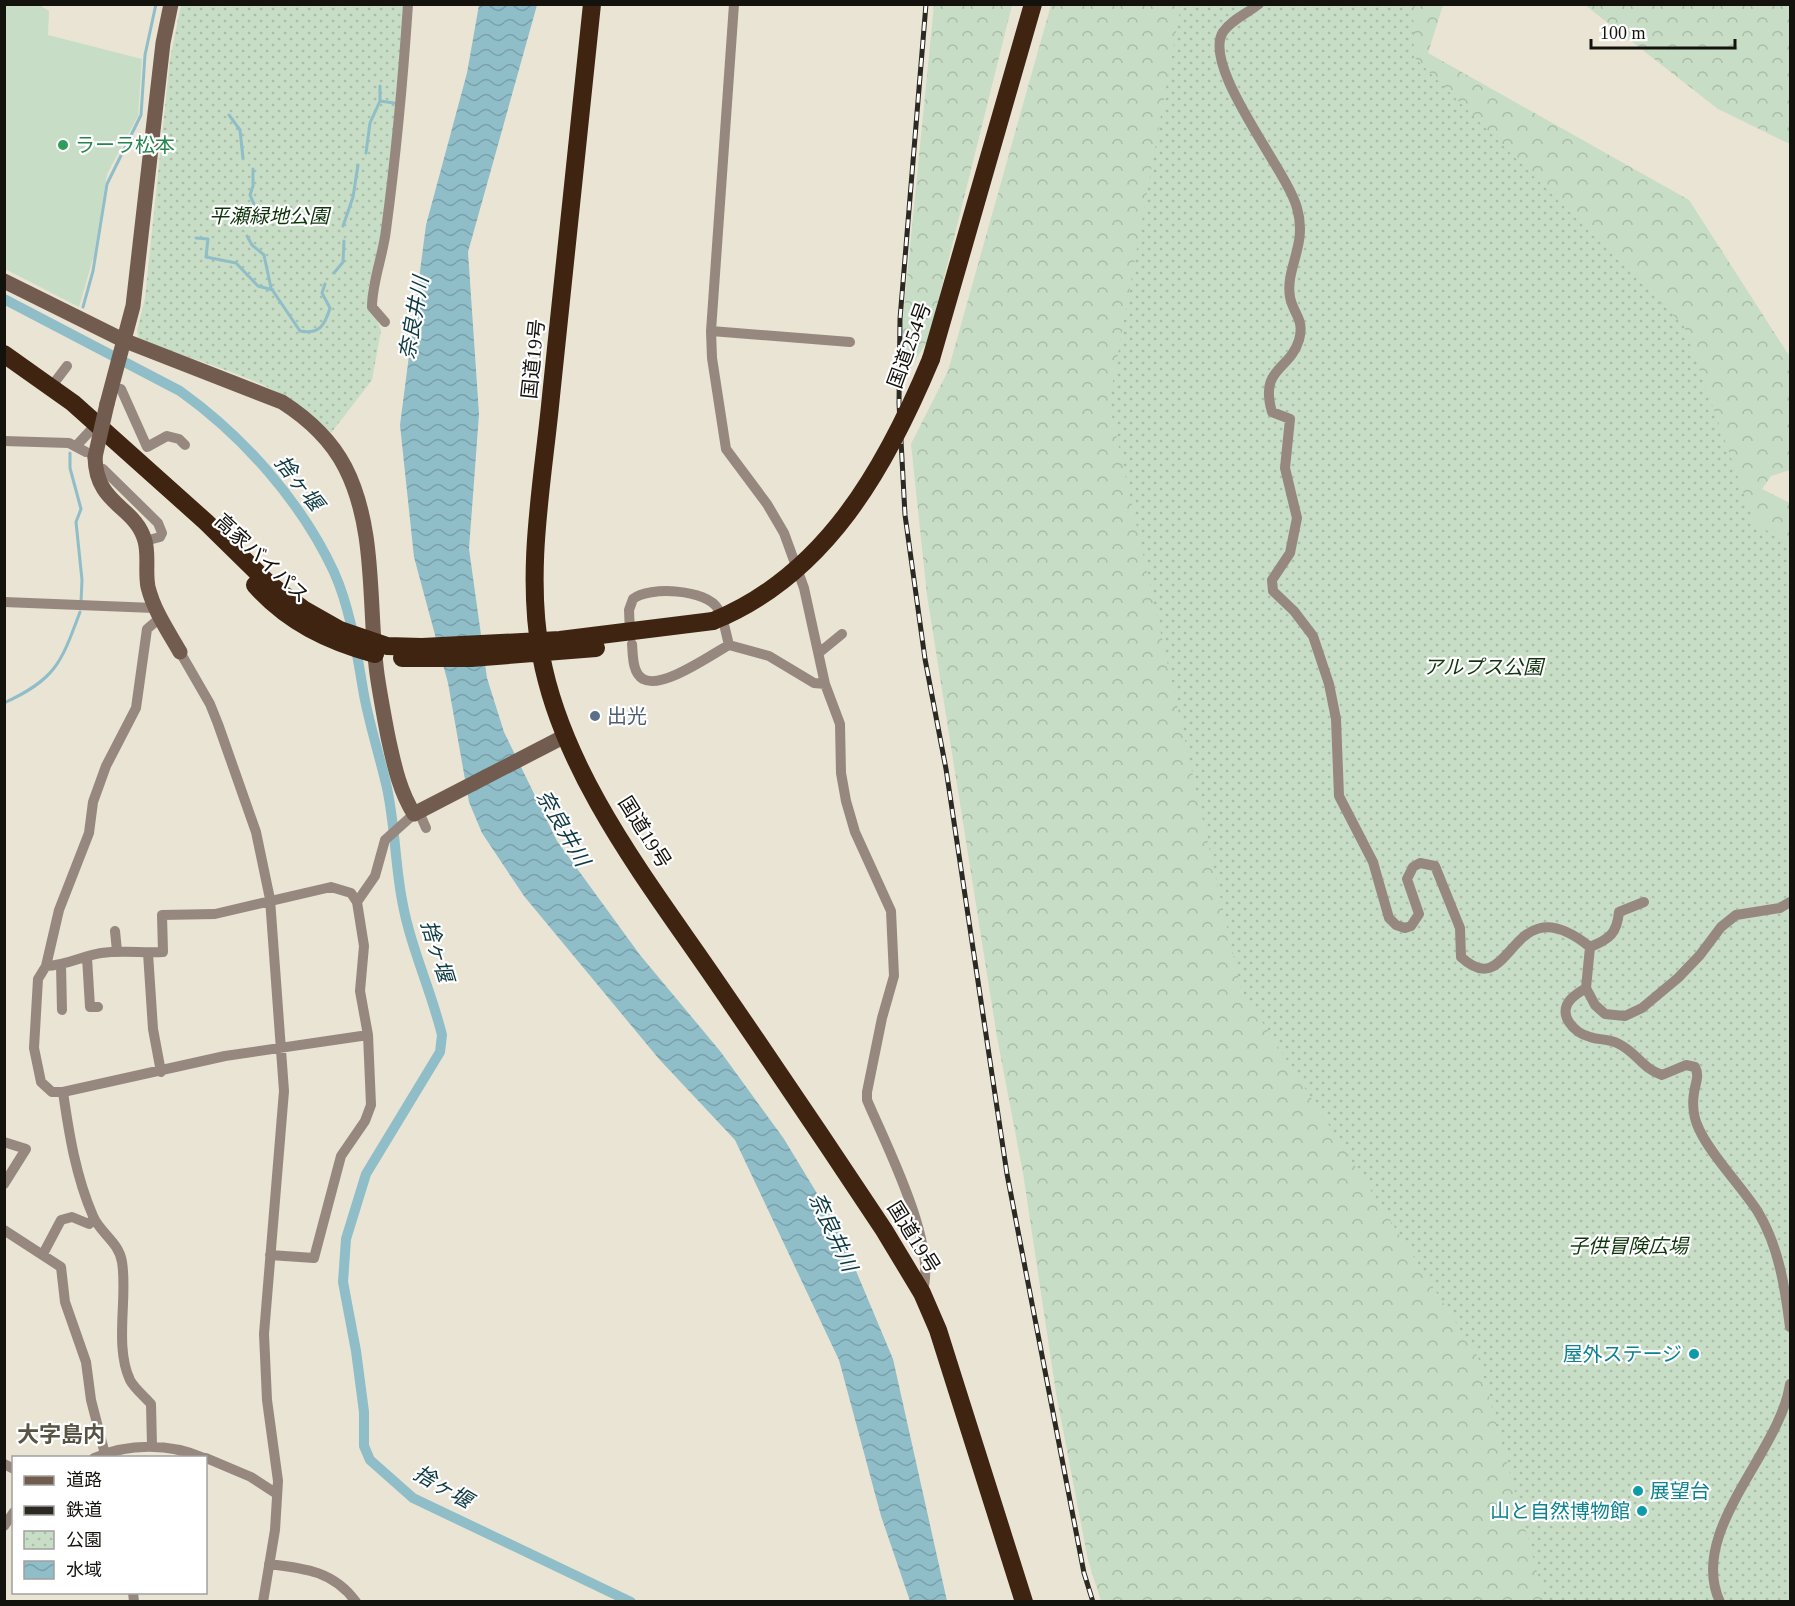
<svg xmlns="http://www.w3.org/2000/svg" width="1795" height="1606" viewBox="0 0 1795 1606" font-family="'Times New Roman','Noto Sans JP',serif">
  <defs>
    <pattern id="forest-crowns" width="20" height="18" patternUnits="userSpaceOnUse" patternTransform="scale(1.5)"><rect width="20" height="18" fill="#c7ddc5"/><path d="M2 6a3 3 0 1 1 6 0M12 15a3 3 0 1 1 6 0" fill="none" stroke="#aabda8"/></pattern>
    <pattern id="park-dots" width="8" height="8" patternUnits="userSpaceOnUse" patternTransform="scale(1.5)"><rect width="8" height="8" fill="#c7ddc5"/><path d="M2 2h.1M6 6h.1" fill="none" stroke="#aabda8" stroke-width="1.8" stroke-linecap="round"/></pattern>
    <pattern id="water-waves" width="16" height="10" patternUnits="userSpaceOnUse" patternTransform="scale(1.5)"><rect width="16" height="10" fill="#8fbdc8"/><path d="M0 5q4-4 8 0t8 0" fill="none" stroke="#7aa1ab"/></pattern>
  </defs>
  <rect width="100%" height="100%" fill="#e9e4d4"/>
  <!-- grass -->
  <path fill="#c7ddc5" d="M4,5H39L49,11L48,35L142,59L138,116L107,174L94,255L79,307L5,269Z"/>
  <!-- forest -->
  <path fill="url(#forest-crowns)" d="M934,5H1012L929,338L908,372L899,358Z
    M1051,5H1443L1428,53L1689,200L1790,357V470L1771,476L1762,489L1790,503V727L1552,1601H1101L1088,1560L1056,1393L1023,1173L997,1037L927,595L911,444L948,371Z
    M1585,5H1790V144L1718,109Z"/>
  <!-- park -->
  <path fill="url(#park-dots)" d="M181,5H403L400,91L382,248L369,285L368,296L381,330L372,380L331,433C282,379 205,366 139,339L137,331L145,298L170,59Z
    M1181,5H1413L1414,57L1684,326L1754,522L1790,546V1601H1545L1478,1357L1241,989L1109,403Z"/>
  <!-- water -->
  <path fill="url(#water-waves)" d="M479,5H537L468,252L479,414L469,549L487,678L504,732L557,841L640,955L720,1051L784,1139L838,1228L893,1359L947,1601H910L881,1516L839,1360L735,1140L659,1059L524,896L482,833L469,802L448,683L414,557L400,425L426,225L467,73Z"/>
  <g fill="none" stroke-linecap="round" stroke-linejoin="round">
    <!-- stream -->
    <path stroke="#8fbdc8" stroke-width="3" d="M380,86V101
      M229,115L240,130L243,158
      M366,153L370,123L380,101L394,103
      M251,219L254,204L250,195L253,186V169
      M343,226L353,197L358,165
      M247,236L252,245L264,255L271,288L300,331C319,335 325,325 330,308L322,293L325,284
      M196,238L208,239L206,257L236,263L258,286L273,290
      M334,273L343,262L344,241
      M83,307L93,271L107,184L141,115L145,55L156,4
      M70,453V468L81,509L76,522L82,580L81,602
      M4,703C56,679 61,663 80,612"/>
    <!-- canal -->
    <path stroke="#8fbdc8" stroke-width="10" d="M4,299L180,391C243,436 301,501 334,572C351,610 357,655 364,695C370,727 380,757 387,788C395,825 395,863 402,900C410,946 431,990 442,1035L440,1052L366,1174L346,1239L343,1282L356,1351L364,1412V1446L370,1460L413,1498L631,1602"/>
    <!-- street -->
    <path stroke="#97887f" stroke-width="10" d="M734,4L711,331L712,358L726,449L767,504L784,533L804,588L825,684L840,724L841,773L846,801L855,832L891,911L894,976L882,1018L867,1092V1100C886,1145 939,1247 922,1293
      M1259,4C1248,13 1231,20 1223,32C1201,67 1287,170 1297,208C1308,245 1285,268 1290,297C1293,314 1305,319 1299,340C1290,371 1259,367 1272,412L1290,419L1285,468L1297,518L1290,553L1272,580L1273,591L1294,611L1313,636L1329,684L1336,719L1339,796L1373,862L1389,918L1396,925L1405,928L1411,926L1419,914L1407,879L1413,867L1420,863L1435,866L1460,928L1461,957C1514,1006 1508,881 1590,947L1586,988L1595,1005L1605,1014L1625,1016L1642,1008L1678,978L1700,955L1721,927L1736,915L1780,908L1790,902
      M385,322L372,307C372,282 383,256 386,230C396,155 403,80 408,4
      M711,331L850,342
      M51,387L67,366
      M111,388L121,389L147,447L167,436L179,439L185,445
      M4,441L69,443L86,452
      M77,445L90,431
      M103,469L158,523L162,533L160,537L145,541
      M4,602L154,608
      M160,618L147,629L136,708L106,766L93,802L89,833L59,910L46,966L38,979L34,1048L41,1082L52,1092H63L225,1056L368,1035
      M630,633L629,610L633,599C649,586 707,589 718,609C724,619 726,634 729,645
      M632,644C633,654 632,673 643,679C662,690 712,654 729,645L769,656L814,683L825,684
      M180,652L210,704L218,724L256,832L270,899L284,1091L264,1334L267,1400L278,1481L275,1530L263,1602
      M820,652L842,634
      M419,812L426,828
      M357,902L375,876L385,840L414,814
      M115,931L117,951
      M1590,947C1610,939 1617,933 1619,912L1644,902
      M148,953L153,1029L161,1072
      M87,957L90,1007H98
      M61,965L62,1010
      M46,966C66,966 82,956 101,953C122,950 142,953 163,952L162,915L215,914L331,887L351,893L357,902L364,946L360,991L368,1035L371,1105L365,1121L341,1156L314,1258L270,1255
      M1586,988C1581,991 1575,995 1571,999C1556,1015 1575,1033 1590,1037C1599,1040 1609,1039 1617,1043C1637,1052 1640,1067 1662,1075L1686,1065L1695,1067C1700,1076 1695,1084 1694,1093C1692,1105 1694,1119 1699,1129C1710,1154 1742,1187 1758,1212C1779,1247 1785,1288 1790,1327
      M63,1092C69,1134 76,1177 93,1216C100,1233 119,1242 122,1262C128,1297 114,1346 130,1380C134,1388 144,1396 151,1404L152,1446
      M4,1142L26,1149L4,1184
      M4,1230L61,1267L65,1302L86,1362L91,1400L106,1458
      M43,1254L61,1220L72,1217L89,1224L94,1218
      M94,1458C128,1443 170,1443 204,1458
      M206,1458L251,1477L277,1494
      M4,1464L14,1469
      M4,1526L14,1512
      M269,1564C304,1568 334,1571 356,1602
      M133,1592L134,1602
      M1720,1602C1687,1531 1780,1453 1790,1384"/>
    <!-- secondary -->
    <path stroke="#725c4f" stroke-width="15" d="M4,281L123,340L282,402C307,418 331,440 345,467C377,529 368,607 377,674C380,695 384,716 388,737C394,764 399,790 414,814L565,736
      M107,404L133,306L163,43L171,4
      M95,457C96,506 135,505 145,541C149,555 145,572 148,587C154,611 168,631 180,652"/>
    <!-- highway -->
    <path stroke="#402412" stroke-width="18" d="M592,4C578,135 565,265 551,396C543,481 525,570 541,655C563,775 649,883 716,981C773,1064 829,1147 884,1230L922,1293L938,1330L1024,1602
      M4,354L73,403L206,522L268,583L303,609L340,630L387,646L422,647L560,640L713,621
      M931,359L1033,4
      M255,585C288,622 328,641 375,654
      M402,658H471L596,648"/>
    <!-- rail casing -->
    <g stroke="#2b2922" stroke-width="5">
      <path id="rail" d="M926,4L900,319L899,403L905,515L925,659L946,769L1007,1174L1084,1573L1093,1602"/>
    </g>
    <!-- rail -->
    <use href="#rail" stroke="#fff" stroke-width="3" stroke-dasharray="9" stroke-linecap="butt"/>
    <!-- secondary-bridge -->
    <path stroke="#725c4f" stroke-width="15" d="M95,457L107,404"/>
    <!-- highway-bridge -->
    <path stroke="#402412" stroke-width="18" d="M713,621C826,575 886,467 931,359"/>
  </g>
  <!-- markers -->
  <circle fill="#2e9e5b" stroke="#fff" stroke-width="2" cx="63" cy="145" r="6"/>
  <circle fill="#5c6f8a" stroke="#fff" stroke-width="2" cx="595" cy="716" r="6"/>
  <g fill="#0f9aa8" stroke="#fff" stroke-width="2">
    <circle cx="1694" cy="1354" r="6"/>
    <circle cx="1638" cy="1491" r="6"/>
    <circle cx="1642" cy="1511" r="6"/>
  </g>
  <g text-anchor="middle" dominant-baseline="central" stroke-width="4.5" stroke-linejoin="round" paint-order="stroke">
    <!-- leisure labels -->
    <g font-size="20" fill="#27864d" stroke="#fff" text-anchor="start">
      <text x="75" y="145">ラーラ松本</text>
    </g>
    <!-- park labels -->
    <g font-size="20" font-style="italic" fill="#0e350b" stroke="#fff">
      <text x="269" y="216">平瀬緑地公園</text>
      <text x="1483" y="667">アルプス公園</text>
      <text x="1628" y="1246">子供冒険広場</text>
    </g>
    <!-- street labels -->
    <g font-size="20" fill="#14120d" stroke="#fff">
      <text transform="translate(909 345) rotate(-70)">国道254号</text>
      <text transform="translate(533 359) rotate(-84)">国道19号</text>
      <text transform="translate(262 558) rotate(43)">高家バイパス</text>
      <text transform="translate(645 832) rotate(58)">国道19号</text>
      <text transform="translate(914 1237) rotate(58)">国道19号</text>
    </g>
    <!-- service labels -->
    <g font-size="20" fill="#4e5e75" stroke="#fff" text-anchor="start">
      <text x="607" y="716">出光</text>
    </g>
    <!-- culture labels -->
    <g font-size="20" fill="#0d838f" stroke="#fff" text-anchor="end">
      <text x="1682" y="1354">屋外ステージ</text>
      <text x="1650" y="1491" text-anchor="start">展望台</text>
      <text x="1630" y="1511">山と自然博物館</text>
    </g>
    <!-- water labels -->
    <g font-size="21" font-style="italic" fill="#0e3a43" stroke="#fff">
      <text transform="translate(414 318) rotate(-80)">奈良井川</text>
      <text transform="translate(299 483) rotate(52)">捨ヶ堰</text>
      <text transform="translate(563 828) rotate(60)">奈良井川</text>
      <text transform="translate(437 951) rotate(73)">捨ヶ堰</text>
      <text transform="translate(833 1232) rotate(65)">奈良井川</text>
      <text transform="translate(443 1487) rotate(30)">捨ヶ堰</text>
    </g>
    <!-- quarter labels -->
    <g font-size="22" font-weight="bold" fill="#575345" stroke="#fff">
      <text x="61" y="1434">大字島内</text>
    </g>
  </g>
  <!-- border -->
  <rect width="1795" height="1606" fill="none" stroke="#14120d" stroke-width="12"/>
  <!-- legend -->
  <rect x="12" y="1456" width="195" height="138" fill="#ffffff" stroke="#a1a09e" stroke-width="1.5"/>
  <rect x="24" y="1476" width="30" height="9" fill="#725c4f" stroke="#a1a09e" stroke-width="1.5"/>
  <text x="66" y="1486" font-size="18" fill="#14120d">道路</text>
  <rect x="24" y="1506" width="30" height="9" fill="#2b2922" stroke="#a1a09e" stroke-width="1.5"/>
  <text x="66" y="1516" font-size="18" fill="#14120d">鉄道</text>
  <rect x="24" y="1531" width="30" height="18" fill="url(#park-dots)" stroke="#a1a09e" stroke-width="1.5"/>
  <text x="66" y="1546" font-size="18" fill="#14120d">公園</text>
  <rect x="24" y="1561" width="30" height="18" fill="url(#water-waves)" stroke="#a1a09e" stroke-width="1.5"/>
  <text x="66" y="1576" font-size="18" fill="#14120d">水域</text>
  <!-- scale -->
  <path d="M1591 39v9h144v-9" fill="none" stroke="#14120d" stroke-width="3"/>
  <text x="1600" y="39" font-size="18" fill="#14120d" stroke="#ffffff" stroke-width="4.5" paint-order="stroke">100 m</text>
</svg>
